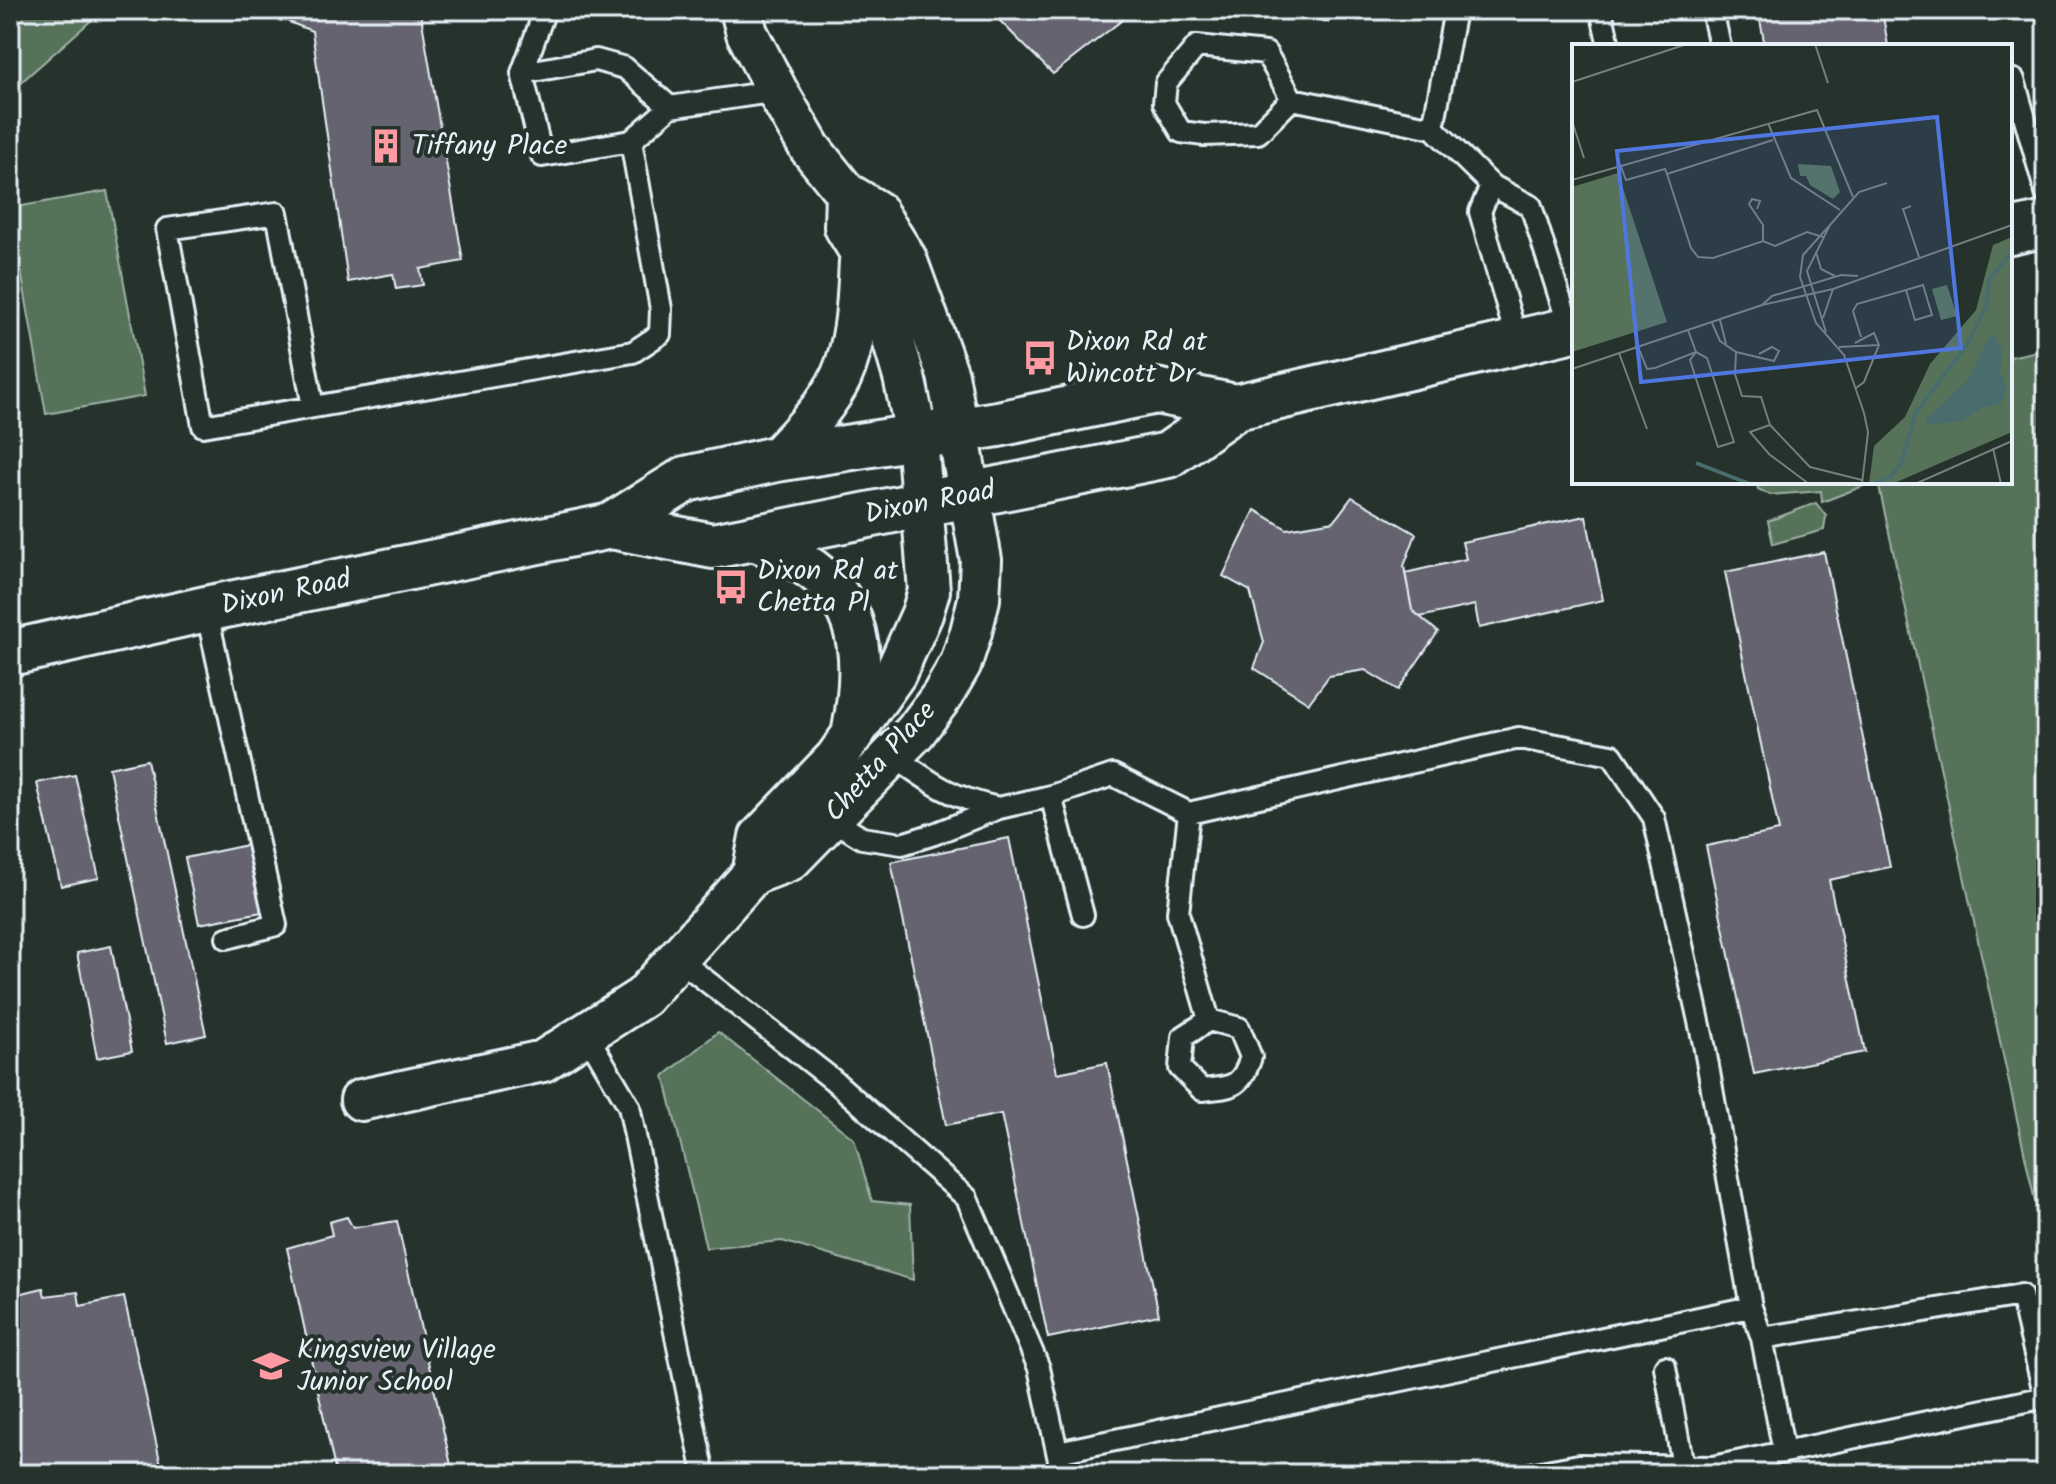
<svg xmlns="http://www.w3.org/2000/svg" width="2056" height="1484" viewBox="0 0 2056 1484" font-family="Kalam,sans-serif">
  <rect width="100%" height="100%" fill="#26332d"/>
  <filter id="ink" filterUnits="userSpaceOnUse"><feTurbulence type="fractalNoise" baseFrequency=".0125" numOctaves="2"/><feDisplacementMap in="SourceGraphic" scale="16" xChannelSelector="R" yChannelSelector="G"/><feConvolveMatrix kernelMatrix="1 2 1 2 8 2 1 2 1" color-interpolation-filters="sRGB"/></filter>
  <g filter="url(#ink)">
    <!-- green -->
    <path fill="#56735a" stroke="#9fb2a9" stroke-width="2" d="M10,10H103L10,92Z
      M107,191L145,396L46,414L10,208Z
      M2046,349V1252L1878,482H2010V357Z
      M1756,482H1866V485L1822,502L1821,491L1770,495L1758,489Z
      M1816,503L1826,516L1824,530L1773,544L1768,521Z
      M718,1032L854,1139L872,1201L910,1205L913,1280L782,1241L706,1248L664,1076Z"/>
    <!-- building -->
    <path fill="#66636f" stroke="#e8f1f8" stroke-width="2" d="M291,10H420L463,261L420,269L423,285L396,289L393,274L348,282L312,31L289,22Z
      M989,10H1135L1053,74Z
      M1282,10H1332L1328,22Z
      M1758,10H1882L1888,46H1765Z
      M1352,497L1416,534L1404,566L1412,610L1438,632L1398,690L1365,670L1329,676L1309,703L1254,668L1264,642L1250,591L1223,576L1255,510L1287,529L1334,521Z
      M1586,516L1603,600L1479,628L1475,605L1420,617L1412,610L1405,573L1466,559L1462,542Z
      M1824,552L1890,867L1829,880L1865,1052L1754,1074L1706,846L1779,831L1725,572Z
      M147,760L206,1035L167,1043L109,768Z
      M75,775L99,878L61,886L37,783Z
      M1009,838L1057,1073L1107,1063L1159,1315L1048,1338L1001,1114L946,1125L891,862Z
      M252,844L267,911L199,924L185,858Z
      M111,946L132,1051L97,1058L77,953Z
      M347,1217L353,1228L397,1221L453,1474H336L287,1248L332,1235L329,1222Z
      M43,1288L45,1296L78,1292L80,1306L124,1297L163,1474H10V1296Z"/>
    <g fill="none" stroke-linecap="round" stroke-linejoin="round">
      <!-- service casing -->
      <g stroke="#e8f1f8" stroke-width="26">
        <path id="service" d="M1455,10L1433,128L1491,185L1531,206L1570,330
          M1601,10L1609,46
          M1712,10L1720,46
          M522,73L545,10
          M2010,81L2014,80L2046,193
          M1292,99L1258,133L1204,135L1181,132L1164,103L1166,83L1197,46L1266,53L1292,99L1433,128
          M670,107L631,141L542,156L522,73L596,60L625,68L670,107L777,91
          M1491,185L1480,212L1517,340
          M313,407L277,213L167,229L203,426L633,352L660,334L661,309L631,141
          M206,609L276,925L227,938
          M892,755C931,783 951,798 999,808
          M1051,796L1083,915
          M1189,813L1178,913L1209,1020
          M825,815L862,838L902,844L934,834L999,808L1051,796L1113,775L1189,813L1519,738L1612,755L1654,818L1704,1044L1751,1307
          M677,958L832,1079L967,1198L1039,1368L1062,1474
          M1209,1020L1239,1028L1251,1057C1241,1088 1232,1087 1202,1090L1180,1068L1183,1037Z
          M586,1033L629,1106L704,1474
          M1762,1338L1784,1452
          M1665,1367L1683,1466
          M1058,1452L1751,1307L1762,1338L2021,1295L2045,1397
          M1530,1474L1579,1465L1713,1467L2046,1397"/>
      </g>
      <!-- minor casing -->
      <g stroke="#e8f1f8" stroke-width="46">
        <path id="minor" d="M741,10L747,33L777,91L810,148L846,193L876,211L906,259L948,375L981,560L979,599L971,632L961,663L942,696L915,732L790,860L753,874L760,837L836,758L895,674L922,614L929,591L917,437L904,377L887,319L861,253L845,227L846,193
          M776,459C799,434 826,408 841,377C857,342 858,299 860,261
          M752,539C773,548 795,557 813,570C867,610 864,672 853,730
          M361,1100L543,1061L643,997L753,874"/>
      </g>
      <!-- secondary casing -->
      <g stroke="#e8f1f8" stroke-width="50">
        <path id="secondary" d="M2010,232L2046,224
          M611,526L713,546L1168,455L1236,407L1574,329
          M10,653L206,609L611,526L686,479L776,459L998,424L1156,391L1236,407"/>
      </g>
      <!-- service -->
      <use href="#service" stroke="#26332d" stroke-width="20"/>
      <!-- minor -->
      <use href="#minor" stroke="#26332d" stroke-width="40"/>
      <!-- secondary -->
      <use href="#secondary" stroke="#26332d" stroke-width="44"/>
    </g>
  </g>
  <!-- icons -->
  <defs>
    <g id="building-bare" transform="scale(2.76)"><path d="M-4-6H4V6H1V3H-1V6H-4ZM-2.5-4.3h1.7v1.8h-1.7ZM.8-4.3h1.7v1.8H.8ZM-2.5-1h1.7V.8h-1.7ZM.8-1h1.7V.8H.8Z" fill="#ff9aa2" stroke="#26332d" stroke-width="2.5" paint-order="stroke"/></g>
    <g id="bus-bare" transform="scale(2.76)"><path d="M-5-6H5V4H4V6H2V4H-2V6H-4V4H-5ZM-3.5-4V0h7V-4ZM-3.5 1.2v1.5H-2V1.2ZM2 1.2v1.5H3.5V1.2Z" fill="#ff9aa2" stroke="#26332d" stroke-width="2.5" paint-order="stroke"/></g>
    <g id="school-bare" transform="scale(2.76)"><path d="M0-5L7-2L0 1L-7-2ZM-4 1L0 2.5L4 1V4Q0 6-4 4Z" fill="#ff9aa2" stroke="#26332d" stroke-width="2.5" paint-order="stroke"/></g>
  </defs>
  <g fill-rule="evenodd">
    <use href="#building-bare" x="386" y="146"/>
    <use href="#bus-bare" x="1040" y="358"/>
    <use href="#bus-bare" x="731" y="587"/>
    <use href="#school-bare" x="271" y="1366"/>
  </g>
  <g text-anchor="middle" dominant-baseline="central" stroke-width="8" stroke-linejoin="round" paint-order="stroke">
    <!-- poi labels -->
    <g font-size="28" fill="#e8f1f8" stroke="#26332d" text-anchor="start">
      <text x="412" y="146">Tiffany Place</text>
      <text x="1066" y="342">Dixon Rd at<tspan x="1066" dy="32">Wincott Dr</tspan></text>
      <text x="757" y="571">Dixon Rd at<tspan x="757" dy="32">Chetta Pl</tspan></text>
      <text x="297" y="1350">Kingsview Village<tspan x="297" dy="32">Junior School</tspan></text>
    </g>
    <!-- street labels -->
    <g font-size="28" fill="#e8f1f8" stroke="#26332d">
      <text transform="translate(930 503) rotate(-11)">Dixon Road</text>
      <text transform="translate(286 593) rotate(-12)">Dixon Road</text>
      <text transform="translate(881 762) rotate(-48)">Chetta Place</text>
    </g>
  </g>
  <!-- overview -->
  <g transform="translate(1572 44)">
    <rect width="440" height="440" fill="#26332d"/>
    <path d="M226,120L259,122L268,148L261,155L238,141L234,132H228ZM46,129L95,278L0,308V143ZM440,193V388L320,440H297L302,402L333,373L358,320L404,266L421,201ZM375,241L385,272L369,276L360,245Z" fill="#56735a"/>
    <path d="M418,292H423L430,307L428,327L435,345L429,360L409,364L391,377L354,381L353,376L395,337Z" fill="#486d6c"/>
    <path fill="none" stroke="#486d6c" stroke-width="4" d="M124,419L178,440M303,439L319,432L330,418L343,370L396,299L414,262L417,236L440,208"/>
    <path fill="none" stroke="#747f7e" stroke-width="2" d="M243,0L256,39M0,38L115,0M0,77L12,114M196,79L219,134L268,166M48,120L54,136L93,125L95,130L201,96M95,130L119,204L126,213L141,214L191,197L203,202L235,188L251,193M0,136L245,66L281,153M339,162L331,165L347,213M185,165L188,157L180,155L177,160L191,181V197M258,181L287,148L315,139M244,208L249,225L263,232M190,261L261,245L440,181M251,274L261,245M148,276L154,300M140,279L148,297L164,308L163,330L170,352L189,353L198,381M254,288L235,227L258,181L231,211L228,233L244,279L272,311L292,369L296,388L290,440M289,293L281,267L285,260L334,246L351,241L360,271L343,276L334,246M66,303L75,325L83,324L124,308L116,286M267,303L307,301L302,289L283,299M124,308L135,314L162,398L146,403L118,316ZM164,308L202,317L207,307L200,303L187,310M47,309L75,385M0,325L190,261L200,252L269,231L286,232M284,344L292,338L307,301M421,404L429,440M237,440L197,410L178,388L198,381L238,423L290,436M343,440L440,397"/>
    <path fill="#5077e0" fill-opacity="0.15" stroke="#5077e0" stroke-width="4" d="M365,73L389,304L69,338L45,107Z"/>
    <rect width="440" height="440" fill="none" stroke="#e8f1f8" stroke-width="4"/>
  </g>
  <!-- margin -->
  <rect width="2056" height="1484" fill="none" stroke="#26332d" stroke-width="40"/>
  <rect x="20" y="20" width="2016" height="1444" fill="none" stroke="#e8f1f8" stroke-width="3" filter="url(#ink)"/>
</svg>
